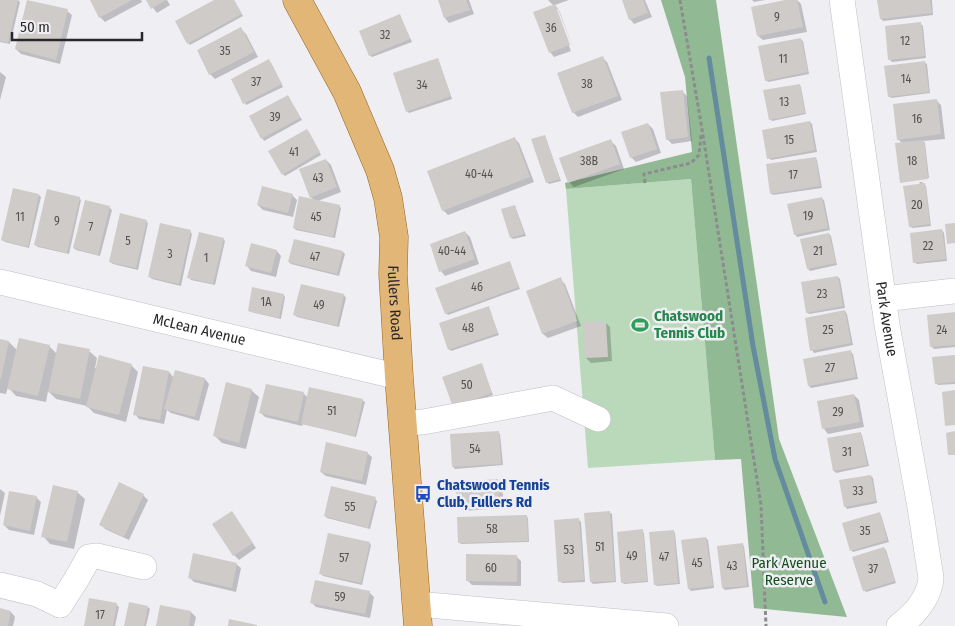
<svg xmlns="http://www.w3.org/2000/svg" width="955" height="626" viewBox="0 0 955 626" font-family="'Fira Sans Condensed',sans-serif">
  <rect width="100%" height="100%" fill="#eeeef3"/>
  <!-- green -->
  <path fill="#b9d9ba" d="M691,179L715,460L588,468L566,189Z"/>
  <!-- forest -->
  <path fill="#91b993" d="M661,0H716L779,439L847,617L754,608L741,459L715,460L691,179L566,189L565,183L692,152L685,77Z"/>
  <!-- shadow -->
  <path fill="#0003" d="M0,0H18L20,2L10,44L0,42Z
    M91,0H141L142,2L105,22L100,17Z
    M147,0H167L170,5L157,13Z
    M217,0H234L243,16L190,45L188,43Z
    M439,0H469L474,14L449,23L445,18Z
    M548,0H569L555,5L559,10L574,50L558,9H555L571,51L554,57L550,52L553,5Z
    M623,0H645L652,17L634,24L630,19Z
    M752,0H766L754,2Z
    M792,0H797L801,4L807,32L763,40L758,36Z
    M879,0H932L933,15L883,21L881,19Z
    M67,11L72,15L60,64L21,54L16,49Z
    M400,16L412,42L372,57L370,55Z
    M921,24L923,26L926,58L892,62L890,60Z
    M241,29L246,34L258,57L215,79L210,74Z
    M800,39L803,41L809,74L768,82L766,80Z
    M602,57L607,62L622,100L578,117L573,112Z
    M438,59L452,99L409,113L407,111Z
    M924,62L927,64L930,93L891,98L889,96Z
    M271,63L283,87L246,105L232,80Z
    M0,72L6,77L0,100Z
    M799,85L801,87L806,114L772,121L770,119Z
    M682,91L687,96L692,141L672,144L667,139Z
    M288,96L302,120L264,141L251,117Z
    M936,100L941,105L945,139L923,141L925,143L929,178L901,181L903,144L898,139Z
    M810,122L812,124L817,152L771,160L769,158Z
    M648,124L653,129L661,153L636,162L631,157Z
    M309,132L321,155L285,176L283,174Z
    M545,136L561,181L549,184L547,182Z
    M515,139L519,143L534,182L448,215L443,210Z
    M611,141L616,146L624,169L574,187L569,182Z
    M815,158L817,160L822,188L773,195L771,193Z
    M326,160L331,165L341,192L318,201L339,206L341,208L335,238L296,230L294,228L315,201L311,197Z
    M930,181L922,182L926,186L931,226L912,228L910,226L920,182L902,184Z
    M14,189L39,195L41,197L29,248L5,242L2,240Z
    M292,195L297,200L293,217L263,210L258,205Z
    M79,198L81,200L69,254L38,247L35,245Z
    M821,198L824,200L830,230L797,237L795,234Z
    M86,201L110,208L112,210L100,256L76,250L74,248Z
    M515,206L526,236L513,239L511,237Z
    M146,221L148,223L138,270L113,264L110,262Z
    M942,230L944,233L947,261L917,264L914,262Z
    M190,231L192,234L181,286L152,279L150,277Z
    M465,232L470,237L479,264L445,276L441,271Z
    M829,234L831,236L837,265L810,271L808,269Z
    M223,239L225,241L215,285L191,280L189,277Z
    M277,251L281,256L276,277L251,271L247,266Z
    M343,252L345,254L339,276L291,264L289,262Z
    M510,263L520,289L448,315L446,313Z
    M838,277L840,279L845,308L809,314L807,312Z
    M560,279L565,284L581,326L548,338L543,334L528,291Z
    M283,295L285,297L281,319L251,312L249,310Z
    M344,295L346,298L339,327L297,317L295,315Z
    M488,308L499,335L451,351L449,349Z
    M845,311L847,314L853,345L814,353L812,350Z
    M955,313V347L934,349L932,347L928,316Z
    M605,322L610,327L612,361L591,363L586,358Z
    M0,340L9,342L18,351L49,346L57,354L89,351L97,358L95,368H97L131,365L138,372L126,422L94,413L87,406L56,399L48,391L46,402L16,396L8,387L6,394L0,393Z
    M851,352L853,354L858,379L811,388L809,386Z
    M955,356V384L938,385L936,383Z
    M481,365L493,395L456,408Z
    M169,372L174,378L205,379L209,384L199,421L171,413L167,410L164,424L139,419L135,414Z
    M267,385L304,394L308,398L362,400L365,402L356,437L303,424L302,426L265,417L261,413Z
    M251,390L259,397L246,449L222,443L215,436Z
    M854,395L859,400L864,427L828,434L824,429Z
    M498,432L500,434L503,465L455,469L453,467Z
    M860,433L862,435L869,466L836,473L834,471L828,439Z
    M367,453L372,457L366,485L326,476L321,472Z
    M871,476L873,478L877,503L847,509L845,506Z
    M498,480L502,485L504,508L463,511L458,506Z
    M0,489L5,493L0,516Z
    M77,492L85,499L74,549L50,544L43,536Z
    M143,495L148,500L129,540L105,529L101,524Z
    M36,497L41,502L34,535L9,530L4,525Z
    M375,499L377,501L370,529L327,518L325,516Z
    M609,512L612,514L616,582L593,584L591,582Z
    M232,513L256,548L239,560L234,555Z
    M879,513L881,515L889,542L853,552L851,550Z
    M526,516L528,518L529,542L461,544L459,542Z
    M579,520L581,522L585,582L562,583L560,581Z
    M642,531L644,533L648,582L624,584L622,582Z
    M673,531L675,533L680,584L657,586L655,584Z
    M706,538L708,540L714,588L691,591L689,589Z
    M369,543L371,545L362,585L323,576L321,574Z
    M742,544L744,546L749,587L725,590L723,588Z
    M884,548L886,550L896,583L866,592L864,590Z
    M516,556L521,561V586L472,585L467,580Z
    M236,564L241,568L236,592L194,582L189,577Z
    M369,592L374,597L370,618L316,607L312,603Z
    M116,604L119,607L115,626H85Z
    M148,607L150,609L146,626H125Z
    M0,610L11,612L15,617L13,626H0Z
    M191,612L196,617L194,626H158Z"/>
  <g fill="none" stroke-linecap="round" stroke-linejoin="round">
    <!-- stream -->
    <path stroke="#648b9e" stroke-width="5" d="M709,58L753,346L775,459L825,602"/>
  </g>
  <!-- building -->
  <path fill="#cfcbc8" d="M0,0H18L8,43L0,41Z
    M27,0L68,9L56,60L15,49Z
    M90,0H132L99,18Z
    M146,0H166L151,9Z
    M214,0H234L242,14L187,44L175,21Z
    M438,0H466L470,10L444,18Z
    M622,0H643L648,13L629,20Z
    M785,0H797L803,27L757,36L751,7Z
    M877,0H930L932,13L880,19Z
    M555,4L570,45L549,53L533,12Z
    M400,14L410,39L369,56L359,31Z
    M921,22L925,56L888,60L885,26Z
    M241,27L254,52L209,75L197,50Z
    M801,38L808,72L765,81L758,46Z
    M603,56L618,96L572,113L557,73Z
    M438,58L451,96L406,112L393,73Z
    M269,59L282,84L243,104L231,79Z
    M925,61L929,92L888,97L884,66Z
    M800,84L805,113L769,120L763,90Z
    M683,90L688,137L666,140L660,92Z
    M288,95L300,118L261,139L249,116Z
    M937,99L941,134L897,140L893,104Z
    M810,121L815,150L767,159L762,130Z
    M648,123L657,149L630,158L621,132Z
    M307,129L320,152L282,175L268,151Z
    M545,135L560,179L546,183L531,139Z
    M515,137L530,177L442,211L427,171Z
    M611,139L620,164L568,183L559,158Z
    M924,140L928,179L900,183L895,143Z
    M816,157L820,186L770,194L766,164Z
    M326,159L337,187L310,198L299,169Z
    M925,183L930,224L909,227L903,186Z
    M262,186L293,194L288,213L257,205Z
    M13,188L39,194L28,247L1,240Z
    M47,189L80,197L67,253L34,245Z
    M299,196L340,205L333,237L293,228Z
    M822,197L828,228L794,235L787,204Z
    M85,200L110,206L98,255L73,248Z
    M515,205L524,234L510,238L501,209Z
    M120,213L147,220L136,268L109,262Z
    M160,223L191,230L179,284L148,277Z
    M955,223V243L947,244L945,224Z
    M942,229L946,259L913,263L910,233Z
    M465,231L475,259L439,272L430,244Z
    M199,232L224,238L213,284L187,278Z
    M829,233L836,263L807,269L800,239Z
    M294,239L343,251L337,274L288,262Z
    M251,243L277,250L271,273L245,266Z
    M510,261L519,287L445,314L435,288Z
    M838,276L843,306L806,313L801,282Z
    M561,277L577,321L542,334L526,291Z
    M301,284L344,294L337,326L293,315Z
    M252,287L284,294L279,318L248,311Z
    M489,306L498,333L448,350L439,323Z
    M845,310L851,343L810,351L805,318Z
    M955,312V345L930,347L927,315Z
    M606,321L608,357L585,358L583,322Z
    M19,338L50,345L38,396L7,389Z
    M0,339L9,341L1,379H0Z
    M58,343L90,349L80,399L48,392Z
    M851,350L856,377L808,386L803,359Z
    M99,355L132,364L119,415L86,407Z
    M955,355V382L935,384L932,357Z
    M482,363L492,393L453,407L442,377Z
    M143,366L169,371L160,420L133,415Z
    M175,370L205,378L195,417L164,409Z
    M226,382L252,389L239,443L213,436Z
    M266,384L304,392L298,422L259,413Z
    M309,387L363,399L355,436L301,424Z
    M955,390V425L945,426L942,392Z
    M854,394L860,422L822,429L817,401Z
    M499,431L501,464L452,467L450,434Z
    M955,431V455H948L946,433Z
    M861,432L867,465L833,471L827,438Z
    M326,442L368,452L362,481L320,472Z
    M871,475L876,501L844,507L839,480Z
    M498,479L500,503L457,507L455,482Z
    M119,482L144,494L124,537L99,525Z
    M53,485L78,491L67,542L41,537Z
    M331,486L376,497L368,528L324,516Z
    M9,491L37,496L30,531L3,525Z
    M232,511L253,543L233,556L212,524Z
    M610,511L615,581L590,582L584,513Z
    M880,512L887,540L850,551L842,523Z
    M527,515L528,541L458,543L457,517Z
    M579,518L584,580L558,582L554,520Z
    M643,529L647,581L621,583L617,532Z
    M674,530L678,583L654,585L649,532Z
    M328,533L370,542L361,583L319,574Z
    M706,537L713,586L688,589L681,540Z
    M743,543L747,586L722,588L717,546Z
    M884,547L895,581L863,591L852,557Z
    M193,553L237,563L232,588L188,578Z
    M466,554L517,555V582L466,581Z
    M315,580L370,591L365,614L310,603Z
    M89,598L117,603L113,626H84Z
    M129,602L148,606L144,626H124Z
    M160,605L191,611L189,626H156Z
    M0,608L11,611L8,626H0Z
    M229,619L257,625V626H228Z"/>
  <g fill="none" stroke-linecap="round" stroke-linejoin="round">
    <!-- minor casing -->
    <g stroke="#bfbfc4" stroke-width="26">
      <g id="minor">
        <path id="s1" d="M842,0L887,325L920,507L931,578C929,599 915,614 899,626"/>
        <path id="s2" d="M0,282L399,377"/>
        <path d="M883,299L955,291"/>
        <path d="M403,423L423,422L553,398L598,419"/>
        <path d="M0,585L37,594L60,605"/>
        <path d="M417,604L666,626"/>
        <path d="M60,605L76,580L89,557L97,556L144,567"/>
      </g>
    </g>
    <!-- major casing -->
    <g stroke="#956521" stroke-width="29">
      <g id="major">
        <path id="s3" d="M297,0L347,92L380,170L388,198L394,237L393,274L399,377L418,626"/>
      </g>
    </g>
    <!-- path -->
    <path stroke="#8c8c8f" stroke-width="3" stroke-dasharray="4 2.5" stroke-linecap="butt" d="M680,0L702,129L761,505L766,626
      M645,183L644,174L691,163L699,155L701,135"/>
    <!-- minor -->
    <use href="#minor" stroke="#fff" stroke-width="25"/>
    <!-- major -->
    <use href="#major" stroke="#e2b677" stroke-width="28"/>
  </g>
  <!-- icons -->
  <defs>
    <g id="stadium-bare" transform="scale(1.35)"><path d="M0-5a6.5 5 0 1 0 0 10a6.5 5 0 1 0 0-10ZM-3.5-1.8h7v3.6h-7Z" fill="#2e9e5b" stroke="#eeeef3" stroke-width="2.5" paint-order="stroke"/></g>
    <g id="bus-bare" transform="scale(1.35)"><path d="M-5-6H5V4H4V6H2V4H-2V6H-4V4H-5ZM-3.5-4V0h7V-4ZM-3.5 1.2v1.5H-2V1.2ZM2 1.2v1.5H3.5V1.2Z" fill="#1a4fb4" stroke="#eeeef3" stroke-width="2.5" paint-order="stroke"/></g>
  </defs>
  <g fill-rule="evenodd">
    <use href="#stadium-bare" x="640" y="325"/>
    <use href="#bus-bare" x="423" y="494"/>
  </g>
  <g text-anchor="middle" dominant-baseline="central" stroke-width="5" stroke-linejoin="round" paint-order="stroke">
    <!-- number labels -->
    <g font-size="12" fill="#525152">
      <text x="777" y="17">9</text>
      <text x="551" y="28">36</text>
      <text x="385" y="35">32</text>
      <text x="905" y="41">12</text>
      <text x="225" y="51">35</text>
      <text x="783" y="59">11</text>
      <text x="906" y="79">14</text>
      <text x="256" y="82">37</text>
      <text x="587" y="84">38</text>
      <text x="422" y="85">34</text>
      <text x="784" y="102">13</text>
      <text x="275" y="117">39</text>
      <text x="917" y="119">16</text>
      <text x="789" y="140">15</text>
      <text x="294" y="152">41</text>
      <text x="589" y="161">38B</text>
      <text x="912" y="161">18</text>
      <text x="479" y="174">40-44</text>
      <text x="793" y="175">17</text>
      <text x="318" y="178">43</text>
      <text x="917" y="205">20</text>
      <text x="808" y="216">19</text>
      <text x="20" y="217">11</text>
      <text x="316" y="217">45</text>
      <text x="57" y="221">9</text>
      <text x="91" y="227">7</text>
      <text x="128" y="241">5</text>
      <text x="928" y="246">22</text>
      <text x="452" y="251">40-44</text>
      <text x="818" y="251">21</text>
      <text x="170" y="254">3</text>
      <text x="315" y="257">47</text>
      <text x="206" y="258">1</text>
      <text x="477" y="287">46</text>
      <text x="822" y="294">23</text>
      <text x="266" y="302">1A</text>
      <text x="319" y="305">49</text>
      <text x="468" y="328">48</text>
      <text x="828" y="330">25</text>
      <text x="942" y="330">24</text>
      <text x="830" y="368">27</text>
      <text x="467" y="385">50</text>
      <text x="332" y="411">51</text>
      <text x="838" y="412">29</text>
      <text x="475" y="449">54</text>
      <text x="847" y="452">31</text>
      <text x="858" y="491">33</text>
      <text x="350" y="507">55</text>
      <text x="492" y="529">58</text>
      <text x="865" y="531">35</text>
      <text x="600" y="547">51</text>
      <text x="569" y="550">53</text>
      <text x="632" y="556">49</text>
      <text x="664" y="557">47</text>
      <text x="344" y="558">57</text>
      <text x="697" y="563">45</text>
      <text x="732" y="566">43</text>
      <text x="491" y="568">60</text>
      <text x="873" y="569">37</text>
      <text x="340" y="597">59</text>
      <text x="100" y="615">17</text>
    </g>
    <!-- street labels -->
    <g font-size="15" fill="#28282a" stroke="#eeeef3">
      <text stroke="none"><textPath href="#s3" startOffset="324">Fullers Road</textPath></text>
      <text stroke="none"><textPath href="#s1" startOffset="322">Park Avenue</textPath></text>
      <text stroke="none"><textPath href="#s2" startOffset="205">McLean Avenue</textPath></text>
    </g>
    <!-- leisure labels -->
    <g font-size="15" font-weight="bold" fill="#27864d" stroke="#eeeef3" text-anchor="start">
      <text x="654" y="316">Chatswood<tspan x="654" dy="17">Tennis Club</tspan></text>
    </g>
    <!-- transit labels -->
    <g font-size="15" font-weight="bold" fill="#164399" stroke="#eeeef3" text-anchor="start">
      <text x="437" y="485">Chatswood Tennis<tspan x="437" dy="17">Club, Fullers Rd</tspan></text>
    </g>
    <!-- park labels -->
    <g font-size="15" fill="#144f1e" stroke="#eeeef3">
      <text x="789" y="563">Park Avenue<tspan x="789" dy="17">Reserve</tspan></text>
    </g>
  </g>
  <!-- scale -->
  <path d="M12 32v8h130v-8" fill="none" stroke="#28282a" stroke-width="2.5"/>
  <text x="20" y="32" font-size="15" fill="#28282a" stroke="#eeeef3" stroke-width="4" paint-order="stroke">50 m</text>
</svg>
